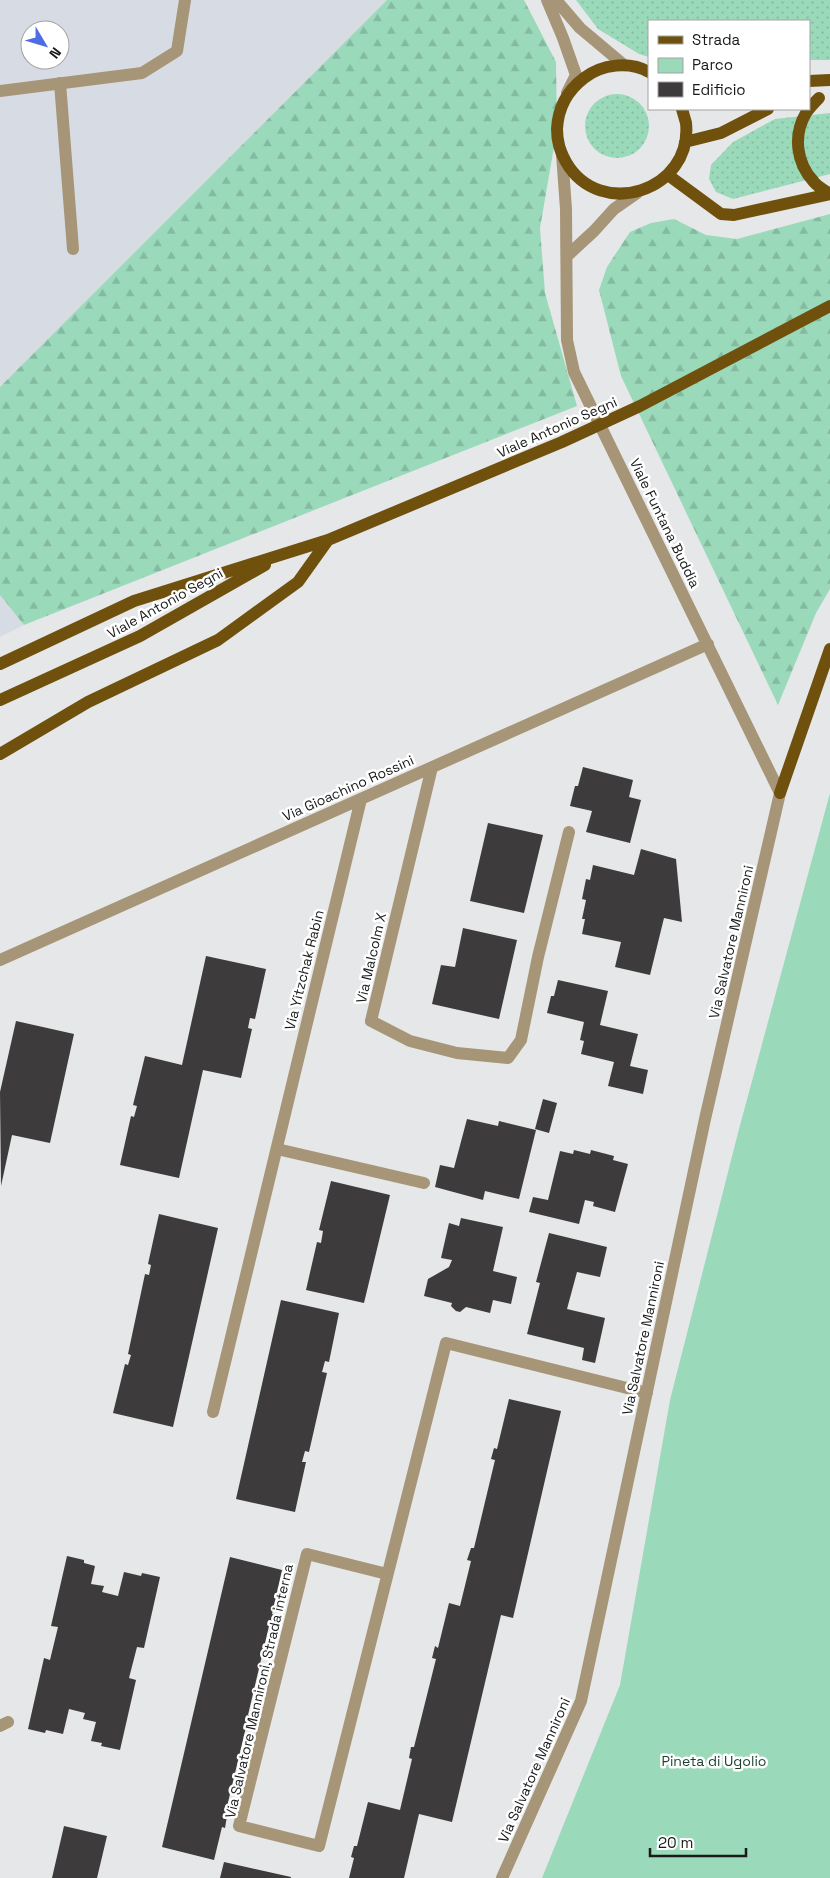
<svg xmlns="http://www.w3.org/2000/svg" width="830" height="1878" viewBox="0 0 830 1878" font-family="'Space Grotesk',sans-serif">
  <defs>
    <pattern id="grass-dots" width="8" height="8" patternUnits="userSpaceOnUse" patternTransform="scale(1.25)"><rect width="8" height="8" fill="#9adaba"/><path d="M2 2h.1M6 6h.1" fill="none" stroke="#84ba9f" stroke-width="1.8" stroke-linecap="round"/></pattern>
    <pattern id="forest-firs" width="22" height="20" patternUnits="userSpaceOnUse" patternTransform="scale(1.25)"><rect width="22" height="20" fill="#9adaba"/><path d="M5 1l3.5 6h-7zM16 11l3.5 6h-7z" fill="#84ba9f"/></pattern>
  </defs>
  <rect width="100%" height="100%" fill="#e6e7e9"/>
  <!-- built -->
  <path fill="#d7dbe4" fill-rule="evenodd" d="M0,0H387L0,387ZM30,30H60V60H30Z
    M0,595L24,625L0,637Z"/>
  <!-- grass -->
  <path fill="url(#grass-dots)" d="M576,0H830V60H809V21H649V57L639,54L598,29Z
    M585 126a32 32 0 1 1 64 0a32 32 0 1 1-64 0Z
    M830,113V174L733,199L716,192L709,179L711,165L733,142L775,119Z"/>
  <!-- forest -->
  <path fill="url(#forest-firs)" d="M387,0H524L556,62L557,129L540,228L545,293L577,406L24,625L0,595V387Z
    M830,214V589L816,613L778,705L621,376L599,290L607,267L630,232L651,223L674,219L706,235L737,239Z"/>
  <!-- green -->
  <path fill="#9adaba" d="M830,793V1878H542L620,1685L670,1400L739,1129Z"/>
  <!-- building -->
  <path fill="#3d3b3c" d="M583,767L633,780L629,797L641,800L630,843L586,832L592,811L570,806L575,786H578Z
    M488,823L543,835L524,913L470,901Z
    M641,849L676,859L682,922L664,918L650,975L615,967L621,942L582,934L585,919H582L586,900L582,899L586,879L590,880L593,865L634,875Z
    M463,928L517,940L499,1019L432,1004L441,965L455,967Z
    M206,956L266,969L255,1019L250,1018L248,1028L252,1029L241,1078L203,1070L179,1178L120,1165L131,1116L134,1117L137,1106L133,1105L145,1056L182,1065Z
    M558,980L608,991L600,1025L638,1034L630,1066L648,1070L643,1094L608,1086L614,1062L581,1054L584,1041L580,1040L584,1022L547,1013L551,996H554Z
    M16,1021L74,1034L50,1143L12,1135L1,1186L0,1092Z
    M543,1099L557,1103L549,1133L535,1129Z
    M467,1119L498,1126L499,1121L536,1130L519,1199L485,1191L483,1200L435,1187L440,1165L454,1168Z
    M574,1150L590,1154L591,1150L614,1156L613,1160L628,1164L615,1212L593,1206L594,1202L585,1200L579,1224L529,1212L533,1197L548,1200L560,1151L573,1154Z
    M331,1181L390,1195L364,1303L306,1290L317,1242L321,1243L323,1231L319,1230Z
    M159,1214L218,1228L173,1427L113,1413L125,1364L128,1365L131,1355L128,1354L145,1274L149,1275L151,1265L148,1264Z
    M461,1218L503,1227L493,1271L517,1277L511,1304L493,1300L490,1313L466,1307L460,1312L456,1311L451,1306L452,1303L424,1296L428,1279L449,1267L452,1260L441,1258L449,1223L459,1226Z
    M549,1233L607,1247L600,1277L577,1272L567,1309L605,1318L595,1363L582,1360L584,1348L527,1334L540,1283L536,1282Z
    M281,1300L339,1313L329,1362L325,1361L322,1372L327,1373L309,1452L305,1451L302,1462H306L295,1512L236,1499Z
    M509,1399L561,1411L513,1618L501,1615L452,1822L419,1814L404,1878H349L354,1858L351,1857L354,1846H357L368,1802L400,1810L412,1759L409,1758L411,1747H414L436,1659L432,1658L435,1646L438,1648L449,1603L460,1606L471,1561L467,1560L471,1548H474L495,1460L491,1459L494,1448L497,1449Z
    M67,1556L84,1560V1563L95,1566L91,1584L104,1586L102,1592L118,1596L124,1572L141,1576L142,1573L160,1577L144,1648L137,1647L129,1678L136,1680L120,1750L101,1746L102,1743L91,1741L96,1722L83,1719L85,1713L69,1709L63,1734L46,1730L45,1733L28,1729L44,1658L50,1660L58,1627L51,1626Z
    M230,1557L282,1570L272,1614L275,1615L273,1627L269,1626L248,1715L251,1716L248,1728L246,1727L225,1815L227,1816L225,1828L222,1827L214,1860L162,1847Z
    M64,1826L107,1836L97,1878H52Z
    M224,1862L291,1877V1878H220Z"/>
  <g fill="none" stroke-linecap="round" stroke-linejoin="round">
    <!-- minor -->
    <path stroke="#a69577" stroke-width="12" d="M547,0L563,38L576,75L567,93
      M556,0L580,28L624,65
      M60,83L73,249
      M0,91L142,73L177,51L185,0
      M567,256L594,231L614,209L637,193
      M432,767L371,1021L410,1041L457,1053L508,1058L521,1040L538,957L569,832
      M0,960L708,644
      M277,1149L424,1183
      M213,1412L361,799
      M387,1574L307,1554L239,1826L319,1846L446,1343L647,1393
      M0,1726L8,1722
      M502,1878L581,1701L705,1119L780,793L574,372L567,340L566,209L562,154"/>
    <!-- major -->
    <path stroke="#6f510d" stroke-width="12" d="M649,72C629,61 602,64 584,78C567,91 558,108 557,129C557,141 560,152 566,162C600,221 693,191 686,123C685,119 683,113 682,109
      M809,81L830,80
      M819,98C815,102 810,107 806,113C793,135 796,163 814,182C818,187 824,190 830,194
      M685,142L721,133L768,109
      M668,175L721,214L734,215L830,194
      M0,664L134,601L328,540L562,442L640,406L830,306
      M0,700L140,636L265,565
      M0,754L88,702L218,640L298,582L328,540
      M780,793L830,649"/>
  </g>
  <g text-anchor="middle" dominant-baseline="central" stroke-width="5" stroke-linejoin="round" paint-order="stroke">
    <!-- street labels -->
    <g font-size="14" fill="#181919" stroke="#fff">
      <text transform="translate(557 427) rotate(-24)">Viale Antonio Segni</text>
      <text transform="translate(665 523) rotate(64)">Viale Funtana Buddia</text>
      <text transform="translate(165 603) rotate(-29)">Viale Antonio Segni</text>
      <text transform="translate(348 788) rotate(-24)">Via Gioachino Rossini</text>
      <text transform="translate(731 942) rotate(-77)">Via Salvatore Mannironi</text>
      <text transform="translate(371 958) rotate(-77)">Via Malcolm X</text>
      <text transform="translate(304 970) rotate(-76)">Via Yitzchak Rabin</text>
      <text transform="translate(643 1338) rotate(-78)">Via Salvatore Mannironi</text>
      <text transform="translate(259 1691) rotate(-77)">Via Salvatore Mannironi, Strada interna</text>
      <text transform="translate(534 1770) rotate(-66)">Via Salvatore Mannironi</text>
    </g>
    <!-- park labels -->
    <g font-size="14" fill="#193f2e" stroke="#fff">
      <text x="714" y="1761">Pineta di Ugolio</text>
    </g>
  </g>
  <!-- legend -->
  <rect x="648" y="20" width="162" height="90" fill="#ffffff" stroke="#a3a3a3"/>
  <rect x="658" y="36" width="25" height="8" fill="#6f510d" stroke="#a3a3a3"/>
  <text x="692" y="45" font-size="15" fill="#181919">Strada</text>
  <rect x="658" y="58" width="25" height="15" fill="#9adaba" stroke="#a3a3a3"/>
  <text x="692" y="70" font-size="15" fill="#181919">Parco</text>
  <rect x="658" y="82" width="25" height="15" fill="#3d3b3c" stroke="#a3a3a3"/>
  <text x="692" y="95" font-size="15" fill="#181919">Edificio</text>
  <!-- north arrow -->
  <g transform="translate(45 45) rotate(128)"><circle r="24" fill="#ffffff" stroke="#a3a3a3"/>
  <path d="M0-4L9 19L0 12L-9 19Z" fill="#4f6de2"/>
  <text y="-8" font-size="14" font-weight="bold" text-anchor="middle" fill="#181919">N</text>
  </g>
  <!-- scale -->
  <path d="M650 1848v8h96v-8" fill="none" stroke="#181919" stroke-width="2.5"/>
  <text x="658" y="1848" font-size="15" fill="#181919" stroke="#ffffff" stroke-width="4" paint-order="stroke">20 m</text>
</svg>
